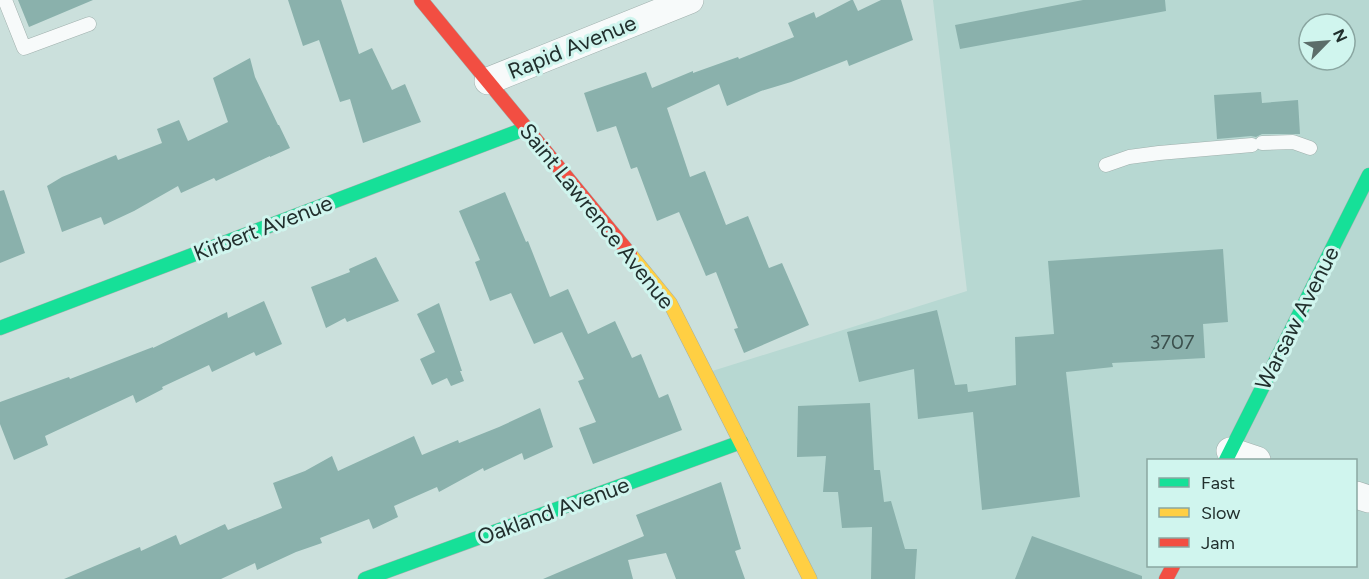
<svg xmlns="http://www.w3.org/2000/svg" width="1369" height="579" viewBox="0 0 1369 579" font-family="Figtree,sans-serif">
  <rect width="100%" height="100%" fill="#cbe0dc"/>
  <!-- built -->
  <path fill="#b7d8d2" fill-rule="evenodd" d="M933,0H1369V579H810L706,373L967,291ZM1309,24H1345V60H1309ZM1148,460H1356V566H1148Z"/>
  <!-- building -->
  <path fill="#8ab1ac" d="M18,0H93L29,27Z
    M288,0H341L359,54L372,48L392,90L405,84L421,122L363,143L350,99L340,102L319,40L303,46Z
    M851,0H853L858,11L881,0H901L913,40L849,66L847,60L791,82L761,91L727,106L719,84L667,108L690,177L705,171L726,225L748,216L769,268L782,263L809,325L744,353L734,329L738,328L716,272L706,276L679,212L657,221L637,167L631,169L616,126L597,132L584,93L646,72L652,88L693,71V73L738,57L739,59L794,37L788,23L814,12L816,18Z
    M1083,0H1165L1166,11L960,49L955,25Z
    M250,58L255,77L278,125H279L290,148L270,157V156L216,181L214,178L181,193L178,186L134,211L104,225L101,217L62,232L47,186L62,177L116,155L118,160L162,143L157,129L179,120L188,141L228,122L213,78Z
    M1261,92L1262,103L1298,100L1300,134H1262L1256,137L1251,136L1217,139L1214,95Z
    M4,190L25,253L0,263V191Z
    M505,192L526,242L528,241L550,297L568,289L588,334L615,321L632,358L641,354L659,398L668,394L682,430L593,464L579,428L596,422L578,381L584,379L562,332L534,344L511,293L490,301L475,262L480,260L459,211Z
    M1223,249L1228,322L1203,324L1205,358L1112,363L1113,367L1066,372L1080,497L982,510L973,412L918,419L914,369L859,382L847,332L937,310L955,385L967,384L968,392L1016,385L1015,337L1054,334L1048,261Z
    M376,257L399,301L347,322L345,318L326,328L311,287L350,272L349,269Z
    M264,301L282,344L256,356L254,352L212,372L209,365L162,387L163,389L136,403L133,395L45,436L48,445L14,460L0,424V402L69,377L70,379L153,347V348L227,312L228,318Z
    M439,303L462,371H460L464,381L451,386L447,378L432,385L420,359L435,352L417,314Z
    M870,403L874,470H880L884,502L891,501L905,549H917L915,579H871L872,527L842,528L838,492H823L826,456L797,457L798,406Z
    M540,408L553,447L524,460L522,453L484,471L483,468L439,492L437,487L394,506L398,517L373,529L369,519L320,538L322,543L296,552L257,570L255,563L221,579H64L140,547L141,551L176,535L180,545L225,524L228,530L282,508L273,483L305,471L332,456L338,471L414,436L422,455L458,440L459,443L499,427Z
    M721,482L741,549L735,551L745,579H676L666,553L628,560L633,579H543L644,536L636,515Z
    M1032,536L1142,576V579H1015Z"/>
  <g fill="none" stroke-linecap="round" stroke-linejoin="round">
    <!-- lane casing -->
    <g stroke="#a0b0ad" stroke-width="15">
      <path id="lane" d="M5,0L24,48L89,24
        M1262,143L1293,142L1310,148
        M1106,165L1129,157L1159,153L1252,145"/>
    </g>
    <!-- street casing -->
    <g stroke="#a0b0ad" stroke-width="28">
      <path id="street" d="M488,81L690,0
        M1230,451L1257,460
        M1356,495L1369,499"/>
    </g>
    <!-- fast casing -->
    <g stroke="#a0b0ad" stroke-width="15">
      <path id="fast" d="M0,328L527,128
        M1226,460L1369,175
        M365,579L741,442"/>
    </g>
    <!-- slow casing -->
    <g stroke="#a0b0ad" stroke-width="15">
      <path id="slow" d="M630,254L670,303L810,579"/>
    </g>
    <!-- jam casing -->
    <g stroke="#a0b0ad" stroke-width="15">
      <path id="jam" d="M421,0L630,254
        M1166,579L1173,566"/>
    </g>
    <!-- lane -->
    <use href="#lane" stroke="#f7fafa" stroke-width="14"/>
    <!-- street -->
    <use href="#street" stroke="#f7fafa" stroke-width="27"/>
    <!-- fast -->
    <use href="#fast" stroke="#16e098" stroke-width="14"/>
    <!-- slow -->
    <use href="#slow" stroke="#ffcf43" stroke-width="14"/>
    <!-- jam -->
    <use href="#jam" stroke="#f24e42" stroke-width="14"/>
  </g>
  <g text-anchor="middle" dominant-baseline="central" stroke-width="6" stroke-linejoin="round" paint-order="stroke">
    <!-- number labels -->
    <g font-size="20" fill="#3b504d">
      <text x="1172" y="342">3707</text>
    </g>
    <!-- street labels -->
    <g font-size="22" fill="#212f2d" stroke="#d0f5ee">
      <text transform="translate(572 47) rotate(-22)">Rapid Avenue</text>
      <text transform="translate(597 216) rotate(51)">Saint Lawrence Avenue</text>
      <text transform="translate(263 228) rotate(-21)">Kirbert Avenue</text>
      <text transform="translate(1297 318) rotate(-63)">Warsaw Avenue</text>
      <text transform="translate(553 511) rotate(-20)">Oakland Avenue</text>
    </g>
  </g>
  <!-- legend -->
  <rect x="1147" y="459" width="210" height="108" fill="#d0f5ee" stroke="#8aa6a1" stroke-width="1.5"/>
  <rect x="1159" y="478" width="30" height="9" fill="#16e098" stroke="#8aa6a1" stroke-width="1.5"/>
  <text x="1201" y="489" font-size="18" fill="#212f2d">Fast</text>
  <rect x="1159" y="508" width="30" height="9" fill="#ffcf43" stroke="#8aa6a1" stroke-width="1.5"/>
  <text x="1201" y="519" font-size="18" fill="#212f2d">Slow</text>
  <rect x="1159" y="538" width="30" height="9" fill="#f24e42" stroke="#8aa6a1" stroke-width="1.5"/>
  <text x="1201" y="549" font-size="18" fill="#212f2d">Jam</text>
  <!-- north arrow -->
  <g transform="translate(1327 42) rotate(65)"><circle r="28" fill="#d0f5ee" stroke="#8aa6a1" stroke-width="1.5"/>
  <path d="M0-4.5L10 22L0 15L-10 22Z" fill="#5c6d6a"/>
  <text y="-9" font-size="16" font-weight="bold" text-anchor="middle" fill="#212f2d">N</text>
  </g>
</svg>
